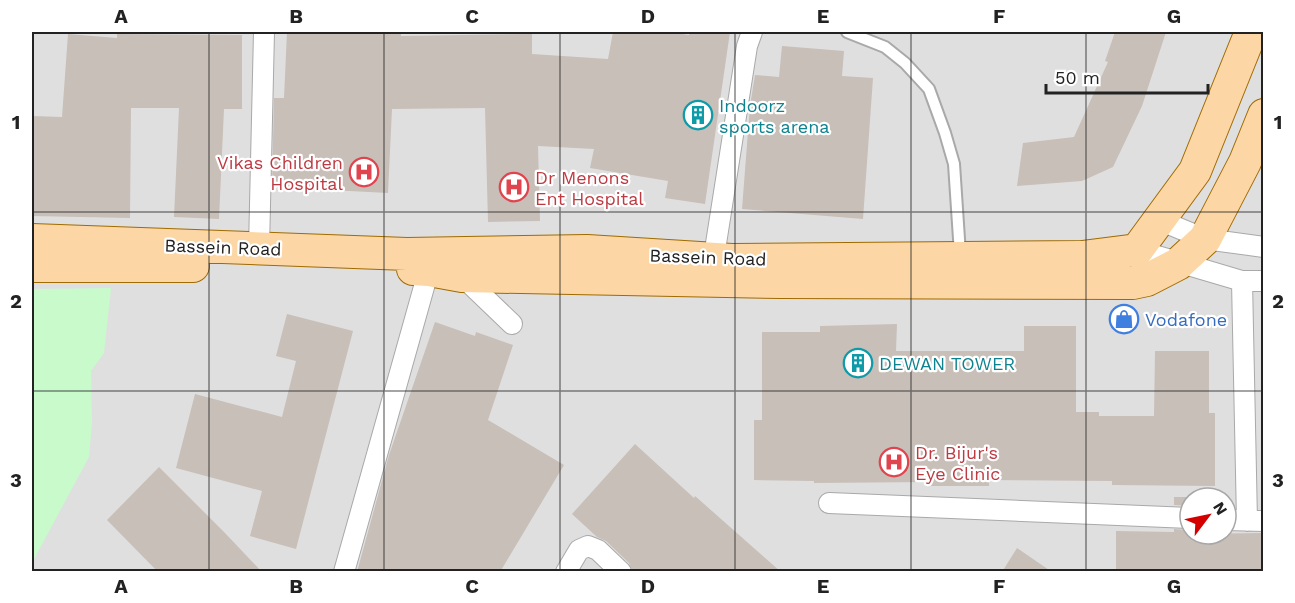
<svg xmlns="http://www.w3.org/2000/svg" width="1295" height="603" viewBox="0 0 1295 603" font-family="'Work Sans',sans-serif">
  <rect width="100%" height="100%" fill="#f2efe9"/>
  <!-- residential -->
  <path fill="#e0dfdf" fill-rule="evenodd" d="M32,32H1263V571H32ZM1190,498H1226V534H1190Z"/>
  <!-- park -->
  <path fill="#c8facc" d="M111,288L104,353L91,371L92,422L89,457L32,563V289Z"/>
  <!-- building -->
  <path fill="#c7bfb8" d="M287,32H401V36L532,34V54L608,59L613,32H669L689,35V32H730L705,204L665,198L668,181L590,168L594,149L538,146L540,221L488,222L485,108L392,109L388,193L272,187L274,98H284Z
    M1115,32H1166L1142,106L1113,167L1082,181L1017,186L1023,143L1074,137L1108,62L1105,61Z
    M68,34L117,38V34L242,35V109H224L219,219L174,217L179,108H131L130,218L32,216V116L62,117Z
    M782,46L844,51L842,76L873,78L863,219L742,209L750,106L755,75L779,77Z
    M287,314L353,331L296,549L250,536L262,491L176,468L195,394L282,417L296,361L276,356Z
    M435,322L475,336L476,332L513,345L488,420L564,465L500,572H357L389,455Z
    M897,324L896,351H1024V326H1076V412H1099V416H1154L1155,351H1209V413H1215V486L1112,485V481L989,480V486H931V482L814,483V481L754,480V420H762V332H820V326Z
    M635,444L694,498L695,496L781,572H633L629,563L606,541L597,537L572,514Z
    M159,467L225,533L262,572H158L107,520Z
    M1174,497H1190V506L1174,505Z
    M1174,529L1190,530V534L1263,533V572H1116V531L1174,532Z
    M1017,548L1052,572H1002Z"/>
  <g fill="none" stroke-linecap="round" stroke-linejoin="round">
    <!-- lane casing -->
    <g stroke="#a9a9a9" stroke-width="14">
      <path id="lane" d="M847,32L885,47L905,63L929,89L945,133L954,164L960,254"/>
    </g>
    <!-- street casing -->
    <g stroke="#a9a9a9" stroke-width="22">
      <path id="street" d="M1159,220L1205,239L1264,247
        M259,248L264,32
        M1137,250L1242,281H1264
        M712,269L747,46L752,32
        M462,276L512,324
        M1242,281L1247,521
        M829,503L1190,518
        M1226,520L1264,521
        M344,572L431,262
        M566,572L579,550L588,546L598,550L621,572"/>
    </g>
    <!-- primary casing -->
    <g stroke="#a06b00" stroke-width="34">
      <path id="primary" d="M32,240L407,254L587,251L732,260L1082,257L1137,250L1195,171L1251,32
        M32,266H193
        M413,269L429,270L462,276L781,282L1133,283L1147,280L1178,264L1205,239L1245,162L1264,115"/>
    </g>
    <!-- lane -->
    <use href="#lane" stroke="#fff" stroke-width="10"/>
    <!-- street -->
    <use href="#street" stroke="#fff" stroke-width="20"/>
    <!-- primary -->
    <use href="#primary" stroke="#fcd6a4" stroke-width="32"/>
  </g>
  <!-- grid -->
  <path fill="none" stroke="#222" stroke-width="1.5" stroke-opacity="0.55" d="M209,32V572M384,32V572M560,32V572M735,32V572M911,32V572M1086,32V572M32,212H1264M32,391H1264"/>
  <!-- icons -->
  <defs>
    <g id="building-ring" transform="scale(1.5)"><circle r="9.5" fill="#fff" stroke="#0f9aa8" stroke-width="1.5"/><path d="M-4-6H4V6H1V3H-1V6H-4ZM-2.5-4.3h1.7v1.8h-1.7ZM.8-4.3h1.7v1.8H.8ZM-2.5-1h1.7V.8h-1.7ZM.8-1h1.7V.8H.8Z" fill="#0f9aa8"/></g>
    <g id="hospital-ring" transform="scale(1.5)"><circle r="9.5" fill="#fff" stroke="#e0444e" stroke-width="1.5"/><path d="M-5-5h3v3.5h4V-5h3V5h-3V1.5h-4V5h-3Z" fill="#e0444e"/></g>
    <g id="shop-ring" transform="scale(1.5)"><circle r="9.5" fill="#fff" stroke="#3f7fe0" stroke-width="1.5"/><path d="M-5-2.5h2.3a2.7 3.5 0 0 1 5.4 0H5L5.5 6h-11ZM-1.5-2.5h3a1.5 2.3 0 0 0-3 0Z" fill="#3f7fe0"/></g>
  </defs>
  <g fill-rule="evenodd">
    <use href="#building-ring" x="698" y="115"/>
    <use href="#hospital-ring" x="364" y="172"/>
    <use href="#hospital-ring" x="514" y="187"/>
    <use href="#shop-ring" x="1124" y="319"/>
    <use href="#building-ring" x="858" y="363"/>
    <use href="#hospital-ring" x="894" y="462"/>
  </g>
  <g text-anchor="middle" dominant-baseline="central" stroke-width="4.5" stroke-linejoin="round" paint-order="stroke">
    <!-- culture labels -->
    <g font-size="18" fill="#0d838f" stroke="#fff" text-anchor="start">
      <text x="719" y="105">Indoorz<tspan x="719" dy="21">sports arena</tspan></text>
      <text x="879" y="363">DEWAN TOWER</text>
    </g>
    <!-- health labels -->
    <g font-size="18" fill="#be3a42" stroke="#fff" text-anchor="start">
      <text x="343" y="162" text-anchor="end">Vikas Children<tspan x="343" dy="21">Hospital</tspan></text>
      <text x="535" y="177">Dr Menons<tspan x="535" dy="21">Ent Hospital</tspan></text>
      <text x="915" y="452">Dr. Bijur's<tspan x="915" dy="21">Eye Clinic</tspan></text>
    </g>
    <!-- street labels -->
    <g font-size="18" fill="#222" stroke="#fff">
      <text transform="translate(223 247) rotate(2)">Bassein Road</text>
      <text transform="translate(708 257) rotate(2)">Bassein Road</text>
    </g>
    <!-- shop labels -->
    <g font-size="18" fill="#366cbe" stroke="#fff" text-anchor="start">
      <text x="1145" y="319">Vodafone</text>
    </g>
  </g>
  <!-- border -->
  <rect width="1295" height="603" fill="none" stroke="#ffffff" stroke-width="66"/>
  <!-- north arrow -->
  <g transform="translate(1208 516) rotate(58)"><circle r="28" fill="#ffffff" stroke="#a7a7a7" stroke-width="1.5"/>
  <path d="M0-4.5L10 22L0 15L-10 22Z" fill="#d40000"/>
  <text y="-9" font-size="16" font-weight="bold" text-anchor="middle" fill="#222222">N</text>
  </g>
  <!-- scale -->
  <path d="M1046 84v9h162v-9" fill="none" stroke="#222222" stroke-width="3"/>
  <text x="1055" y="84" font-size="18" fill="#222222" stroke="#ffffff" stroke-width="4.5" paint-order="stroke">50 m</text>
  <rect x="33" y="33" width="1229" height="537" fill="none" stroke="#222" stroke-width="2"/>
  <g font-size="20" text-anchor="middle" font-weight="bold" fill="#222">
    <text x="121" y="23">A</text>
    <text x="296" y="23">B</text>
    <text x="472" y="23">C</text>
    <text x="648" y="23">D</text>
    <text x="823" y="23">E</text>
    <text x="999" y="23">F</text>
    <text x="1174" y="23">G</text>
    <text x="16" y="129">1</text>
    <text x="1278" y="129">1</text>
    <text x="16" y="308">2</text>
    <text x="1278" y="308">2</text>
    <text x="16" y="487">3</text>
    <text x="1278" y="487">3</text>
    <text x="121" y="593">A</text>
    <text x="296" y="593">B</text>
    <text x="472" y="593">C</text>
    <text x="648" y="593">D</text>
    <text x="823" y="593">E</text>
    <text x="999" y="593">F</text>
    <text x="1174" y="593">G</text>
  </g>
</svg>
